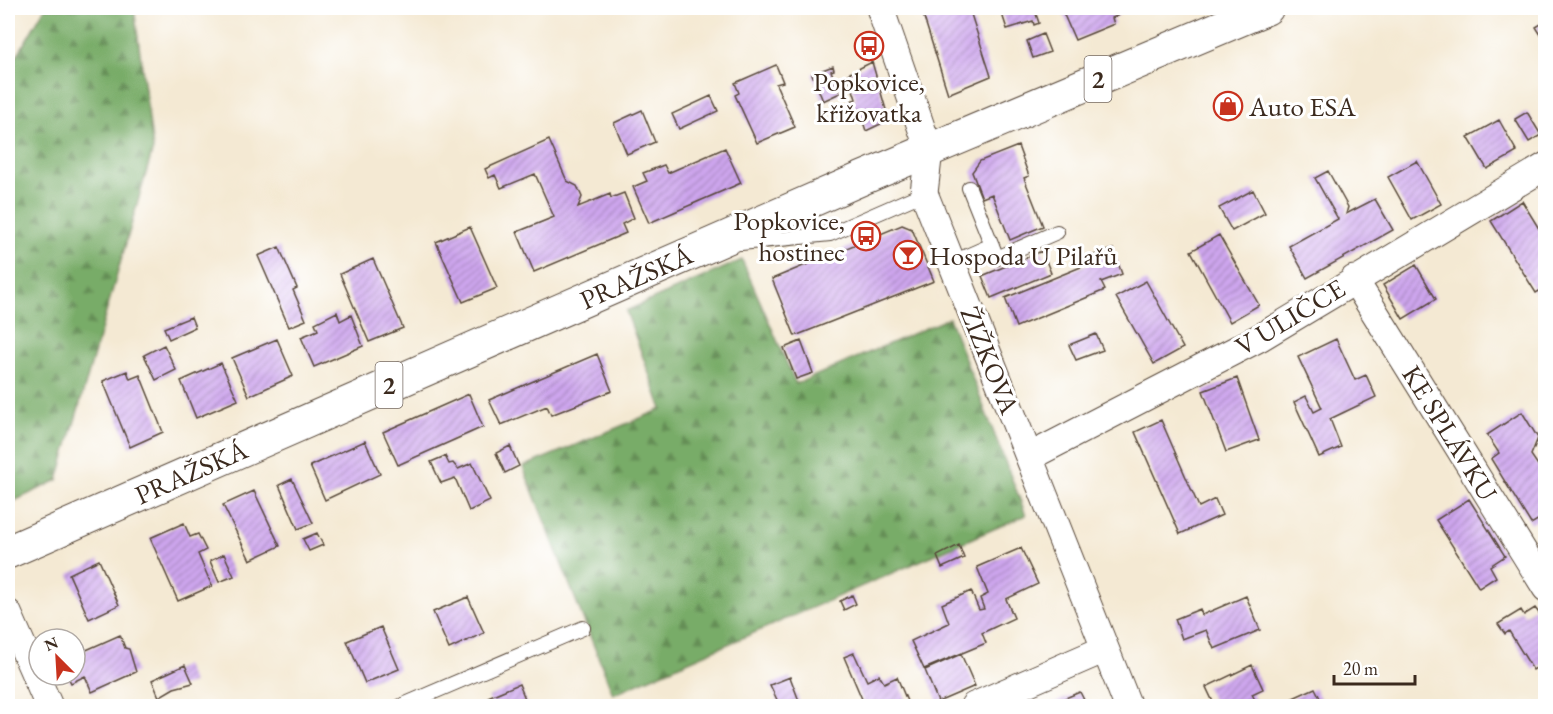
<svg xmlns="http://www.w3.org/2000/svg" width="1553" height="714" viewBox="0 0 1553 714" font-family="'EB Garamond',serif">
  <defs>
    <pattern id="forest-firs" width="22" height="20" patternUnits="userSpaceOnUse" patternTransform="scale(1.5)"><rect width="22" height="20" fill="#78ac68"/><path d="M5 1l3.5 6h-7zM16 11l3.5 6h-7z" fill="#648c55"/></pattern>
    <pattern id="building-hatch" width="6" height="6" patternUnits="userSpaceOnUse" patternTransform="scale(1.5)"><rect width="6" height="6" fill="#cea6ee"/><path d="M-1 1l2-2M0 6l6-6M5 7l2-2" fill="none" stroke="#a887c0"/></pattern>
  </defs>
  <rect width="100%" height="100%" fill="#fff"/>
  <filter id="ink" filterUnits="userSpaceOnUse"><feTurbulence type="fractalNoise" baseFrequency=".0167" numOctaves="2"/><feDisplacementMap in="SourceGraphic" scale="12" xChannelSelector="R" yChannelSelector="G"/><feConvolveMatrix kernelMatrix="1 2 1 2 8 2 1 2 1" color-interpolation-filters="sRGB"/></filter>
  <filter id="wash" filterUnits="userSpaceOnUse"><feTurbulence type="fractalNoise" baseFrequency=".008" numOctaves="4" result="noise"/><feDisplacementMap in="SourceGraphic" scale="24" xChannelSelector="R" yChannelSelector="G"/><feGaussianBlur stdDeviation="1.35" result="paint"/><feColorMatrix in="noise" values="0 0 0 0 0 0 0 0 0 0 0 0 0 0 0 0 0 1.4 0 .05"/><feComposite in="paint" operator="in"/></filter>
  <g filter="url(#wash)">
    <rect width="100%" height="100%" fill="#f4e9d3"/>
    <!-- forest -->
    <path fill="url(#forest-firs)" stroke="#5a6b43" stroke-width="1.5" d="M45,8H134L153,149L58,480L8,504V71Z
      M742,260L796,384L949,318L1026,515L613,694L523,467L662,409L626,311Z"/>
    <g id="blocks">
      <!-- building -->
      <path fill="url(#building-hatch)" d="M921,8H969L991,76L948,94Z
        M1013,8H1034L1039,23L1034,25L1033,21L1007,29L1001,11Z
        M1061,8H1116L1119,15L1112,18L1114,24L1075,40Z
        M1546,21V43L1536,27Z
        M1043,34L1050,52L1033,58L1027,41Z
        M872,62L889,120L866,131L859,109L854,110L851,101L856,99L848,74Z
        M776,65L783,82L776,84L795,127L757,143L735,95L739,93L735,83Z
        M833,66L834,70L831,71L840,93L823,101L812,74Z
        M711,96L718,111L679,129L672,114Z
        M642,110L655,142L627,154L614,123Z
        M1527,112L1541,135L1529,142L1515,119Z
        M1499,120L1517,152L1487,169L1468,137Z
        M549,140L567,181L577,186L582,197L578,207L610,194L611,198L624,193L634,218L622,224L626,233L534,272L517,232L554,217L535,174L501,188L495,175L489,178L485,169Z
        M1018,146L1029,176L1024,178L1043,226L1010,240L992,194L982,198L972,172L980,161Z
        M725,148L741,183L649,223L633,187L647,181L643,173L664,165L668,173Z
        M1417,161L1441,204L1412,220L1388,177Z
        M1328,171L1348,207L1346,214L1375,199L1393,230L1307,278L1289,246L1338,219L1315,178Z
        M1253,190L1265,213L1232,231L1219,208Z
        M1522,201L1546,240V287L1536,293L1491,221Z
        M902,225L912,229L934,281L795,336L772,279Z
        M470,227L497,288L463,302L436,242Z
        M1219,235L1259,305L1230,322L1191,251Z
        M279,247L297,288L293,290L306,320L289,327L258,256Z
        M1113,249L1122,274L1101,282L1105,290L1016,327L1005,298L1093,262L1091,256Z
        M1042,251L1051,273L991,298L982,276Z
        M373,259L403,328L369,342L340,274Z
        M1416,265L1436,299L1403,319L1383,285Z
        M1146,281L1183,348L1154,364L1116,297Z
        M337,312L340,321L351,315L363,346L314,367L301,337L318,330L315,323Z
        M191,317L195,327L169,339L164,328Z
        M1096,334L1103,350L1076,360L1069,345Z
        M277,339L293,376L249,396L232,358Z
        M1336,339L1355,380L1366,375L1376,397L1330,419L1341,447L1319,457L1294,402L1306,396L1314,412L1322,408L1298,357Z
        M801,341L813,373L796,379L784,348Z
        M164,345L176,370L156,380L144,355Z
        M597,354L612,391L551,415L547,406L501,425L489,400Z
        M221,363L238,400L196,418L181,381Z
        M127,371L130,379L140,375L163,432L130,447L103,381Z
        M1237,378L1259,440L1226,452L1203,391Z
        M469,394L483,427L398,465L383,432Z
        M1522,412L1538,438L1531,455L1546,477V515L1531,524L1491,459L1499,453L1487,435Z
        M1161,420L1199,507L1215,499L1222,515L1180,534L1135,432Z
        M365,441L380,474L325,500L310,466Z
        M510,446L519,466L505,473L496,453Z
        M445,456L449,464L453,463L458,469L472,463L490,501L469,511L455,478L441,483L431,462Z
        M292,479L313,523L298,529L279,485Z
        M254,491L280,546L250,560L223,505Z
        M1469,499L1505,556L1490,566L1496,577L1479,588L1436,520Z
        M184,523L190,537L198,534L206,550L198,554L212,586L178,601L150,538Z
        M317,533L323,545L309,551L303,539Z
        M959,545L964,558L942,568L937,556Z
        M1021,548L1038,584L1006,599L1014,618L982,633L986,643L924,669L911,641L949,623L942,604L971,591L979,610L984,609L980,598L988,594L977,567Z
        M224,554L234,576L219,582L210,561Z
        M99,560L119,605L89,619L69,574Z
        M852,595L856,604L844,610L840,601Z
        M1246,596L1260,630L1214,649L1206,630L1182,639L1175,619L1200,609L1202,615Z
        M468,597L484,633L449,649L433,612Z
        M1535,608L1546,622V662L1533,670L1509,631L1505,634L1498,624L1521,610L1524,615Z
        M381,627L399,669L365,683L347,641Z
        M120,635L125,648L129,649L136,672L92,692L85,676L71,683L67,675H75V655Z
        M854,653L867,681L879,675L884,683L897,677L909,706H865L844,657Z
        M961,654L975,686L938,702L925,670Z
        M185,665L193,683L174,688L159,697L152,680Z
        M1252,665L1263,689L1252,694L1258,706H1215L1206,687Z
        M790,677L801,706H791L789,704L780,706L770,685Z
        M519,684L528,706H492L488,697Z
        M1315,688L1323,704L1284,706L1282,703Z
        M1080,692L1087,706H1046Z"/>
    </g>
  </g>
  <g filter="url(#ink)">
    <use href="#blocks" fill-opacity="0" stroke="#574739" stroke-width="1.5"/>
    <g fill="none" stroke-linecap="round" stroke-linejoin="round">
      <!-- service casing -->
      <g stroke="#574739" stroke-width="16">
        <path id="service" d="M969,188L997,258L1057,232
          M741,243L830,234L924,193
          M951,263L992,245
          M401,706L583,628"/>
      </g>
      <!-- minor casing -->
      <g stroke="#574739" stroke-width="29">
        <path id="minor" d="M880,8L929,150L924,193L1128,706
          M1354,279L1546,588
          M1029,457L1261,337L1546,166
          M8,613L49,706
          M974,706L1105,649"/>
      </g>
      <!-- primary casing -->
      <g stroke="#574739" stroke-width="35">
        <path id="primary" d="M8,552L863,178L1267,8"/>
      </g>
      <!-- service -->
      <use href="#service" stroke="#fff" stroke-width="14"/>
      <!-- minor -->
      <use href="#minor" stroke="#fff" stroke-width="27"/>
      <!-- primary -->
      <use href="#primary" stroke="#fff" stroke-width="33"/>
    </g>
  </g>
  <!-- icons -->
  <defs>
    <g id="bus-ring" transform="scale(1.5)"><circle r="9.5" fill="#fff" stroke="#c8321e" stroke-width="1.5"/><path d="M-5-6H5V4H4V6H2V4H-2V6H-4V4H-5ZM-3.5-4V0h7V-4ZM-3.5 1.2v1.5H-2V1.2ZM2 1.2v1.5H3.5V1.2Z" fill="#c8321e"/></g>
    <g id="shop-ring" transform="scale(1.5)"><circle r="9.5" fill="#fff" stroke="#c8321e" stroke-width="1.5"/><path d="M-5-2.5h2.3a2.7 3.5 0 0 1 5.4 0H5L5.5 6h-11ZM-1.5-2.5h3a1.5 2.3 0 0 0-3 0Z" fill="#c8321e"/></g>
    <g id="bar-ring" transform="scale(1.5)"><circle r="9.5" fill="#fff" stroke="#c8321e" stroke-width="1.5"/><path d="M-6-5H6L.8 .8V4.5H3.5V6h-7V4.5H-.8V.8Z" fill="#c8321e"/></g>
  </defs>
  <g fill-rule="evenodd">
    <use href="#bus-ring" x="869" y="46"/>
    <use href="#shop-ring" x="1228" y="106"/>
    <use href="#bus-ring" x="866" y="236"/>
    <use href="#bar-ring" x="908" y="255"/>
  </g>
  <g text-anchor="middle" dominant-baseline="central" stroke-width="6" stroke-linejoin="round" paint-order="stroke">
    <!-- shield labels -->
    <g fill="#fff" stroke="#766a62" stroke-width="1.5">
      <rect x="1084.5" y="56" width="27" height="46" rx="4.5"/>
      <rect x="375.5" y="362" width="27" height="46" rx="4.5"/>
    </g>
    <g font-size="26" font-weight="bold" fill="#3b2a1e">
      <text x="1098" y="79">2</text>
      <text x="389" y="385">2</text>
    </g>
    <!-- poi labels -->
    <g font-size="27" fill="#3b2a1e" stroke="#fff" text-anchor="start">
      <text x="869" y="81" text-anchor="middle">Popkovice,<tspan x="869" dy="31">křižovatka</tspan></text>
      <text x="1249" y="106">Auto ESA</text>
      <text x="845" y="220" text-anchor="end">Popkovice,<tspan x="845" dy="31">hostinec</tspan></text>
      <text x="929" y="255">Hospoda U Pilařů</text>
    </g>
    <!-- street labels -->
    <g font-size="27" fill="#3b2a1e" stroke="#fff">
      <text transform="translate(636 277) rotate(-24)">PRAŽSKÁ</text>
      <text transform="translate(1290 317) rotate(-31)">V ULIČCE</text>
      <text transform="translate(990 360) rotate(68)">ŽIŽKOVA</text>
      <text transform="translate(1450 433) rotate(58)">KE SPLÁVKU</text>
      <text transform="translate(191 472) rotate(-24)">PRAŽSKÁ</text>
    </g>
  </g>
  <!-- margin -->
  <rect width="1553" height="714" fill="none" stroke="#fff" stroke-width="30"/>
  <!-- north arrow -->
  <g transform="translate(57 657) rotate(336)"><circle r="28" fill="#ffffff" stroke="#b1aaa5" stroke-width="1.5"/>
  <path d="M0-4.5L10 22L0 15L-10 22Z" fill="#c8321e"/>
  <text y="-9" font-size="16" font-weight="bold" text-anchor="middle" fill="#3b2a1e">N</text>
  </g>
  <!-- scale -->
  <path d="M1334 675v9h81v-9" fill="none" stroke="#3b2a1e" stroke-width="3"/>
  <text x="1343" y="675" font-size="18" fill="#3b2a1e" stroke="#ffffff" stroke-width="4.5" paint-order="stroke">20 m</text>
</svg>
